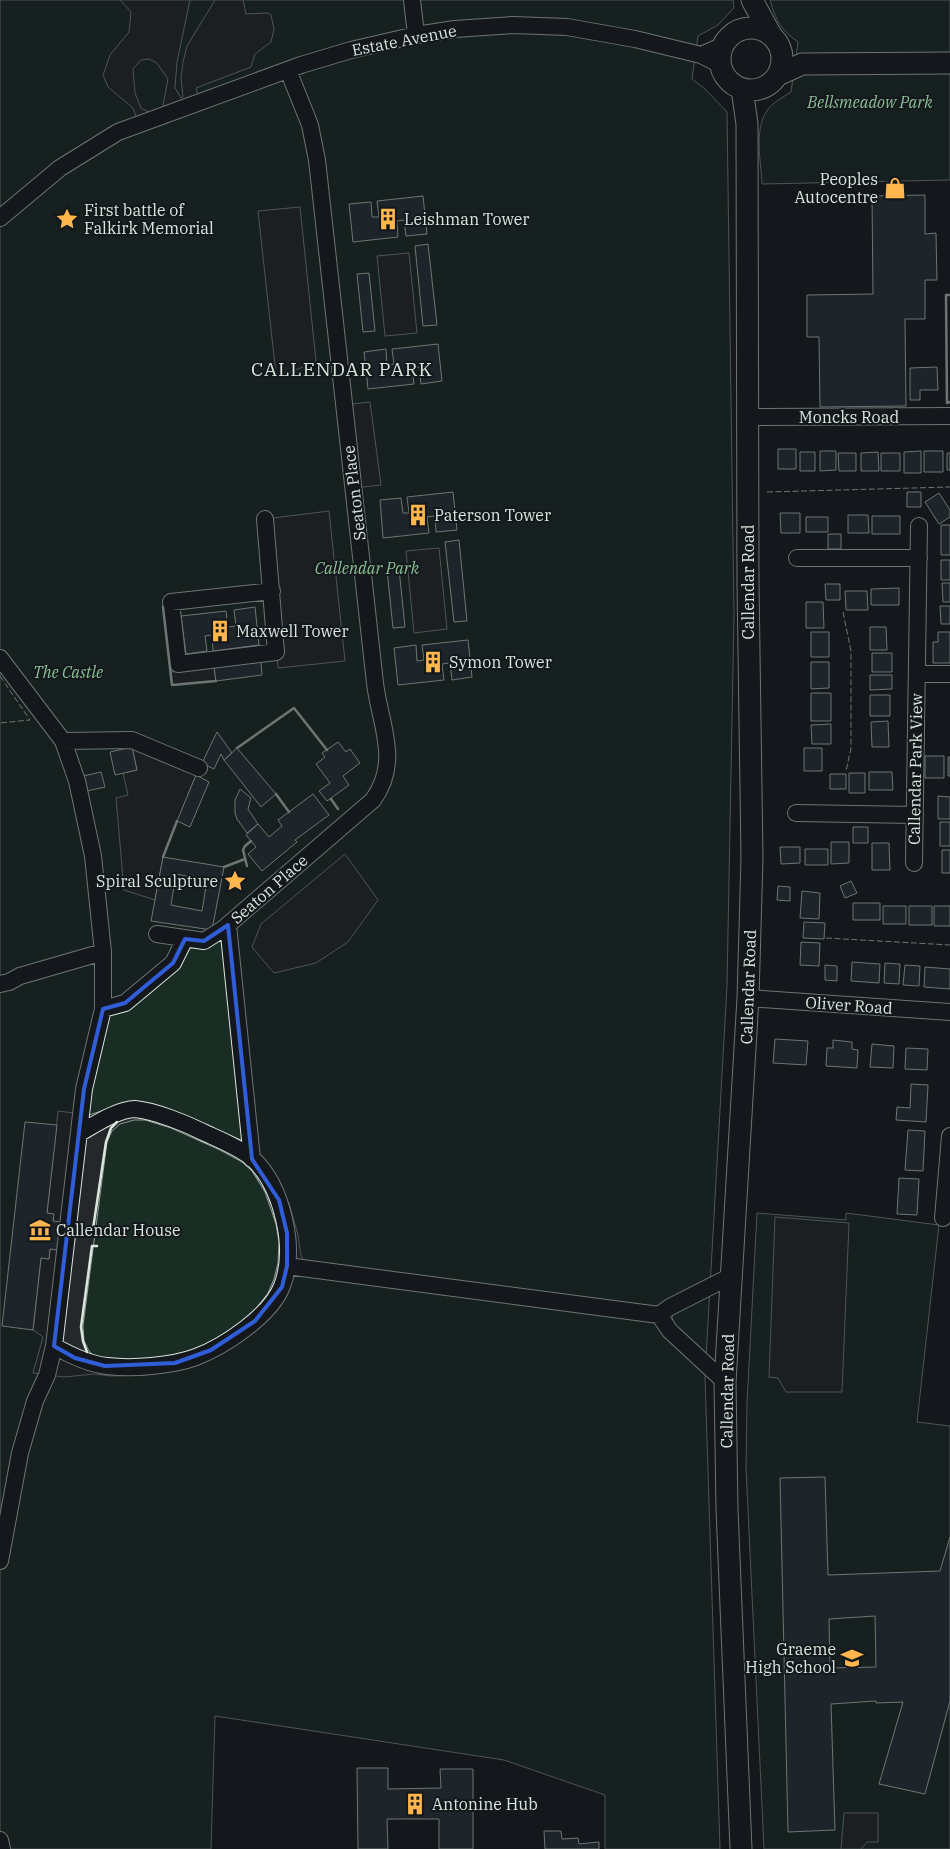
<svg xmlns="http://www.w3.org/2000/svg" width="950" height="1849" viewBox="0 0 950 1849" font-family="'IBM Plex Serif',serif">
  <rect width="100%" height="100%" fill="#14181c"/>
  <!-- green -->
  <path fill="#1a2d24" stroke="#939e99" d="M0,0H733L734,8L718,25L698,36L692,79L705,89L727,112L734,615L727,986L705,1376L720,1849H605V1795L504,1760L215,1716L211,1849H0Z
    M770,0H950V180L762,184C761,160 752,123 772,105C777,100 785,96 791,92L798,42C781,30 776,21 770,0Z
    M757,1213L846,1220V1213L939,1225L917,1422L950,1426V1849H764L746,1468L747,1403Z"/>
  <!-- parking -->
  <path fill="#24282b" stroke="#939e99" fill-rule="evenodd" d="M120,0H190L177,62L175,88L181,98L183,97L181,78L183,62L187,46L215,0H243L246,14L268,13L271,15L274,29L271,42L255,54L251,67L196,88L200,102L161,116L168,79L157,63L149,59L141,60L133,69L135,93L141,108L158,117L139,124L133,108L108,87L103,75L110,55L129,32L131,12Z
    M300,207L316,361L287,374L276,375L258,211Z
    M409,253L417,333L385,336L377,256Z
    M370,402L381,485L354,488L344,405Z
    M329,511L345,661L278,668L265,519Z
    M439,548L447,629L414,633L406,551Z
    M214,667L216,681L172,685L171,672Z
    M132,747L196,775L163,857L155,900L124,890L116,798L128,795L123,773L137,770Z
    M345,854L378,900L348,942L316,963L274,973L252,947L261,924Z
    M125,1103L241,1142L243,1140L256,1142L261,1157L289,1203L298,1235L301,1256L307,1265L675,1309L672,1315L673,1325H657L650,1321L297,1275L291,1279L275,1313L258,1328L173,1370L145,1375L111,1376L94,1374L64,1377L33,1373L43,1337L33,1330L41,1258L49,1259L50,1249L65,1251L53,1221V1214L47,1213L58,1111L89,1115ZM134,1120H145L171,1128L220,1150L242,1162L252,1171L265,1192L276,1224L279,1242L278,1263L274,1279L268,1293L258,1306L248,1318L215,1340L190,1353L124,1363L95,1357L89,1351L84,1341L83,1326L107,1142L112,1131L120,1124Z
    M775,1217L849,1223L842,1392H786L778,1378L769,1377Z
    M844,1813H878V1842H867L861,1849H841Z"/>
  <!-- building -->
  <path fill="#2c363c" stroke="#d8e6dc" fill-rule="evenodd" d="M925,195V234L936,233L937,280H925V319H905L906,406L820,407L819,337H807V295L873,294L872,196Z
    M423,196L427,234L406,236L404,220L397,221L398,237L353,242L349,204L371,202L372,217H379L377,201Z
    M428,244L437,325L423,326L415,246Z
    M369,273L375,331L363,332L357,274Z
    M438,344L442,381L421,384L419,367L412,368L414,384L368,389L364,352L386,349L387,365L394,364L392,349Z
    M937,367L938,390H920V400H910V368Z
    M778,449H796V469H778Z
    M820,451H836V470L820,471Z
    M921,451V473H904V452Z
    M924,451H943V472H924Z
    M800,452H815V471H800Z
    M878,452L879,471H861V453Z
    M838,453H856V471H839Z
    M881,453H900V471H881Z
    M947,453H950V470H947Z
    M453,492L457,530L436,532L435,516L427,517L429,533L383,538L380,500L401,498L403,513H409L407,497Z
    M907,492H921V507H907Z
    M939,493L950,510V517L939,524L925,502Z
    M780,513H800V533H781Z
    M848,515H868L869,533H848Z
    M872,516H900V534H872Z
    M806,517H828V532H806Z
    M941,525H950V555H941Z
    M828,534H841V549H828Z
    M459,540L467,621L454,622L445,542Z
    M941,560H950V580H941Z
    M399,569L405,627L393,628L387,570Z
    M942,583H950V602H943Z
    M825,584H840V600H826Z
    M899,588V605H871V589Z
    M845,591H867L868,610H846Z
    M806,602H823L824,628H806Z
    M940,606H950V624H941Z
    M255,607L259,645L213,651L212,635L205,636L207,651L186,654L181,616L226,611L228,627L236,626L234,610Z
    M870,627H886L887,650H870Z
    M811,632H829V657H811Z
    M938,632H950V663H933V642H938Z
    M468,640L472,677L452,680L450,663L442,664L444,680L398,685L394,648L416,645L417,661L424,660L422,645Z
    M872,653H892V672H872Z
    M261,662L262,675L216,681L214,667Z
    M811,662H829V688L811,689Z
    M870,675H892V689L870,690Z
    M811,693H831V721H811Z
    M870,695H890V716H870Z
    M888,721L889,747H872L871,722Z
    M831,724V744H812L811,725Z
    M217,732L232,753L224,760L221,754L214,769L202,763Z
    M338,742L346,752L350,749L360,763L343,776L349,785L327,801L319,791L330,783L316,764L325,757L322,753Z
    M132,747L137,770L115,775L110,752Z
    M237,748L276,794L261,807L224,760Z
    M804,748H822V771H804Z
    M925,756H944V778H925Z
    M948,757H950V776H948Z
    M101,772L105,787L87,791L83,776Z
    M869,772H892L893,790H869Z
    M849,773H865V793H849Z
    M830,774H846V789H830Z
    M196,775L209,782L190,827L177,821Z
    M240,789L251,798L248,809L258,824L247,833L237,819L235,813V800Z
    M313,794L329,815L295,840L297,842L262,871L248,854L256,847L246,835L258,824L269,837L282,826L278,820Z
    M938,796L950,797V819H938Z
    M940,822H950V846H940Z
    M853,827H868V843H853Z
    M831,842H849V863L831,864Z
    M872,843H889L890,870H872Z
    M780,847H800V863L781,864Z
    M805,849H828V865H805Z
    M942,850H950V873H942Z
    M163,857L224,867L212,930L151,921ZM176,874L207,880L202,911L171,905Z
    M851,881L857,893L845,898L840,886Z
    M778,886L790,887V901L777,900Z
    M802,891L820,893L819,919L800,918Z
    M853,903H880V920H853Z
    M883,906H906V924H883Z
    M909,906H932V925H909Z
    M934,906H950V926H934Z
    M804,922L825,923L824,939L803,938Z
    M801,942L820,943L819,966L800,965Z
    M852,962L880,964L879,983L851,981Z
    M885,963L900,964L899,984L884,983Z
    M825,965L837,966V981L825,980Z
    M905,965L920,966L919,986L903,985Z
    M925,967L950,969V989L924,987Z
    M775,1039L808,1041L806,1065L773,1063Z
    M833,1040L852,1042V1049L858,1050L857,1068L826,1066L827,1048H833Z
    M872,1044L894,1046L893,1068L870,1067Z
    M906,1048L928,1049L927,1070L905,1069Z
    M911,1084L928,1085L926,1122L896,1120L897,1107L910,1108Z
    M25,1122L57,1125L47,1213L54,1214L53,1221L68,1223L65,1251L50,1249L49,1259L41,1258L33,1330L2,1326Z
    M908,1130L925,1131L923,1171L905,1170Z
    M899,1178L919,1179L917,1215L897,1214Z
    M825,1477L828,1575L940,1571L950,1537V1701L925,1794L879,1784L903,1702L876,1703V1701L831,1704L835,1830L788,1832L780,1478ZM875,1616L876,1667L830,1668L829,1619Z
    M357,1768H388V1789L441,1788L440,1769H473V1849H439V1819H387L388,1849H358Z
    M544,1831H561L562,1839L578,1838L579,1844L599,1842V1849H545Z"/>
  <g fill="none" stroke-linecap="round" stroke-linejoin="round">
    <!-- minor casing -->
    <g stroke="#d8e6dc" stroke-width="18">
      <path id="minor" d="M412,0L416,35
        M701,55L724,45
        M0,218L60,168L118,132L301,65L351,50L416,35L455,29L513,25L567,27L635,39L701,55L721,65
        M748,417L950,416
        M265,519L276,652L178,664L171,602L272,591
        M797,558H919
        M0,658L63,741L77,781L93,856L103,952V1009L84,1089L54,1346L47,1375L35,1401L20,1453L0,1561
        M917,674H950
        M63,741L132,740L199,768
        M796,813L915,815
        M914,863L919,526
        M228,925L252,1159
        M157,934L204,941L223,929L373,800C401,761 380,725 375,683L317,160L310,125L288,70
        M0,984L9,982L20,976L103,952
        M748,998L950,1012
        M103,1009L125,1003L173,963L185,939
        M943,1218L950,1136
        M287,1266L659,1315
        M54,1346C70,1355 88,1364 107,1366C132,1369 172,1366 196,1357C225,1346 271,1315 282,1286C290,1265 289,1240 284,1219C279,1197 270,1175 253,1159C241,1148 218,1139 203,1132C185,1123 155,1111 135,1109C118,1109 94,1125 80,1133
        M725,1382L670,1331L659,1315L670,1307L731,1276
        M0,1840L2,1849"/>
    </g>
    <!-- major casing -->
    <g stroke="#d8e6dc" stroke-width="23">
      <path id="major" d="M752,0L771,35
        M720 59a31 31 0 1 1 62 0a31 31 0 1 1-62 0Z
        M778,75L802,64L950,63
        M741,1849L727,1509L725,1382L748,998L752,858L748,584L747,124L742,89"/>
    </g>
    <!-- minor -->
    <use href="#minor" stroke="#14181c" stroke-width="16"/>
    <!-- major -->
    <use href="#major" stroke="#14181c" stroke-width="21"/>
    <!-- fence -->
    <path stroke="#d8e6dc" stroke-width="1" stroke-dasharray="6 2.5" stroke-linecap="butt" d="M767,492L950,487
      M843,612L851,651V748L846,771
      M0,676L30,720L0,723
      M826,938L950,945"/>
    <!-- wall -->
    <path stroke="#d8e6dc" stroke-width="2.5" d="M950,295H946L947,403L950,402
      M163,607L172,685L216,681
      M237,748L294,708L327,750
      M276,794L289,812
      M331,799L338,809
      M163,857L177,821
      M247,866L243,850L245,846L251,841
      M224,867L245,859
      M99,1230L93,1229L106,1142L111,1128L117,1122
      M87,1352L83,1341L81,1327L92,1246H97"/>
  </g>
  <!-- marked area -->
  <path d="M0 0H950V1849H0ZM228,925L252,1159L279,1200L287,1233V1266L282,1287L255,1321L211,1350L175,1363L105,1366L75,1358L54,1346L84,1089L103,1009L125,1003L173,963L185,939L204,941Z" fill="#14181c" fill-opacity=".55" fill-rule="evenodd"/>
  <path fill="none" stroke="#305dd8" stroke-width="4" stroke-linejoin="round" d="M228,925L252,1159L279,1200L287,1233V1266L282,1287L255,1321L211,1350L175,1363L105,1366L75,1358L54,1346L84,1089L103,1009L125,1003L173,963L185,939L204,941Z"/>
  <!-- icons -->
  <defs>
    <g id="shop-bare" transform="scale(1.725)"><path d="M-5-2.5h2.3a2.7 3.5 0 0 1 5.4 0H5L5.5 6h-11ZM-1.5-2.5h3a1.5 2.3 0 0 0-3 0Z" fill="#ffb74d" stroke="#14181c" stroke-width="2.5" paint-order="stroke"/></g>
    <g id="sight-bare" transform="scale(1.725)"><path d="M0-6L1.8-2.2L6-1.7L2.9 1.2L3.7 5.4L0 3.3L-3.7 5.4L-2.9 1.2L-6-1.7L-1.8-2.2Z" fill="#ffb74d" stroke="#14181c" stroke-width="2.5" paint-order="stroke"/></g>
    <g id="building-bare" transform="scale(1.725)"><path d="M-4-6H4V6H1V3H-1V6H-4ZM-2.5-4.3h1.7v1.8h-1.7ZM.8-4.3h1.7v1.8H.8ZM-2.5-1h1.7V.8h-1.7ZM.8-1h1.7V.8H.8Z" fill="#ffb74d" stroke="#14181c" stroke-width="2.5" paint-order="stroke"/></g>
    <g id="museum-bare" transform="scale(1.725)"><path d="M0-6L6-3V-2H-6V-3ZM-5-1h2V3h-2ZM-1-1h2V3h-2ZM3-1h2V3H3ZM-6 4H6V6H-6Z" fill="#ffb74d" stroke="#14181c" stroke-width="2.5" paint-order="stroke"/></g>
    <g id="school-bare" transform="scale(1.725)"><path d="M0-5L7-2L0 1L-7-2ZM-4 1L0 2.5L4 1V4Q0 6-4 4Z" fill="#ffb74d" stroke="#14181c" stroke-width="2.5" paint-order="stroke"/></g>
  </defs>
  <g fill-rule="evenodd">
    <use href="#shop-bare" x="895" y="188"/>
    <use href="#sight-bare" x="67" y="219"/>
    <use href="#building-bare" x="388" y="219"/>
    <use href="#building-bare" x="418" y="515"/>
    <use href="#building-bare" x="220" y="631"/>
    <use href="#building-bare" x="433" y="662"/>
    <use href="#sight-bare" x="235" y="881"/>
    <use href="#museum-bare" x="40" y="1230"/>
    <use href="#school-bare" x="852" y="1658"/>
    <use href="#building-bare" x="415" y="1804"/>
  </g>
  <g text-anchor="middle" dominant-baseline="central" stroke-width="4" stroke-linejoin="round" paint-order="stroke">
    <!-- street labels -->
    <g font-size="16" fill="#d8e6dc" stroke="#14181c">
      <text transform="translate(404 40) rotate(-11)">Estate Avenue</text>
      <text x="849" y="417">Moncks Road</text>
      <text transform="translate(354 493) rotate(-97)">Seaton Place</text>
      <text transform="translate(748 582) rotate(-90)">Callendar Road</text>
      <text transform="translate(915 769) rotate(-89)">Callendar Park View</text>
      <text transform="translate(269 889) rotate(-41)">Seaton Place</text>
      <text transform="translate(748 987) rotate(-88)">Callendar Road</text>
      <text transform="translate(849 1005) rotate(4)">Oliver Road</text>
      <text transform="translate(727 1391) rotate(-89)">Callendar Road</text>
    </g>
    <!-- park labels -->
    <g font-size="16" font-style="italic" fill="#8ac095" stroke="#14181c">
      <text x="870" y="102">Bellsmeadow Park</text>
      <text x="367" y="568">Callendar Park</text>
      <text x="68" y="672">The Castle</text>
    </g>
    <!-- poi labels -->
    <g font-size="16" fill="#d8e6dc" stroke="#14181c" text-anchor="start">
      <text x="878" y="179" text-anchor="end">Peoples<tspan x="878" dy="18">Autocentre</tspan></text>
      <text x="84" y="210">First battle of<tspan x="84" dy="18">Falkirk Memorial</tspan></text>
      <text x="404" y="219">Leishman Tower</text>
      <text x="434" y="515">Paterson Tower</text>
      <text x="236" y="631">Maxwell Tower</text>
      <text x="449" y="662">Symon Tower</text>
      <text x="218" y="881" text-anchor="end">Spiral Sculpture</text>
      <text x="56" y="1230">Callendar House</text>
      <text x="836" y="1649" text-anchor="end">Graeme<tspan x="836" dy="18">High School</tspan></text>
      <text x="432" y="1804">Antonine Hub</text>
    </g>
    <!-- quarter labels -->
    <g font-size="19" letter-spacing="1" fill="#d8e6dc" stroke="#14181c">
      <text x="342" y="369">CALLENDAR PARK</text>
    </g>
  </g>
</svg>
